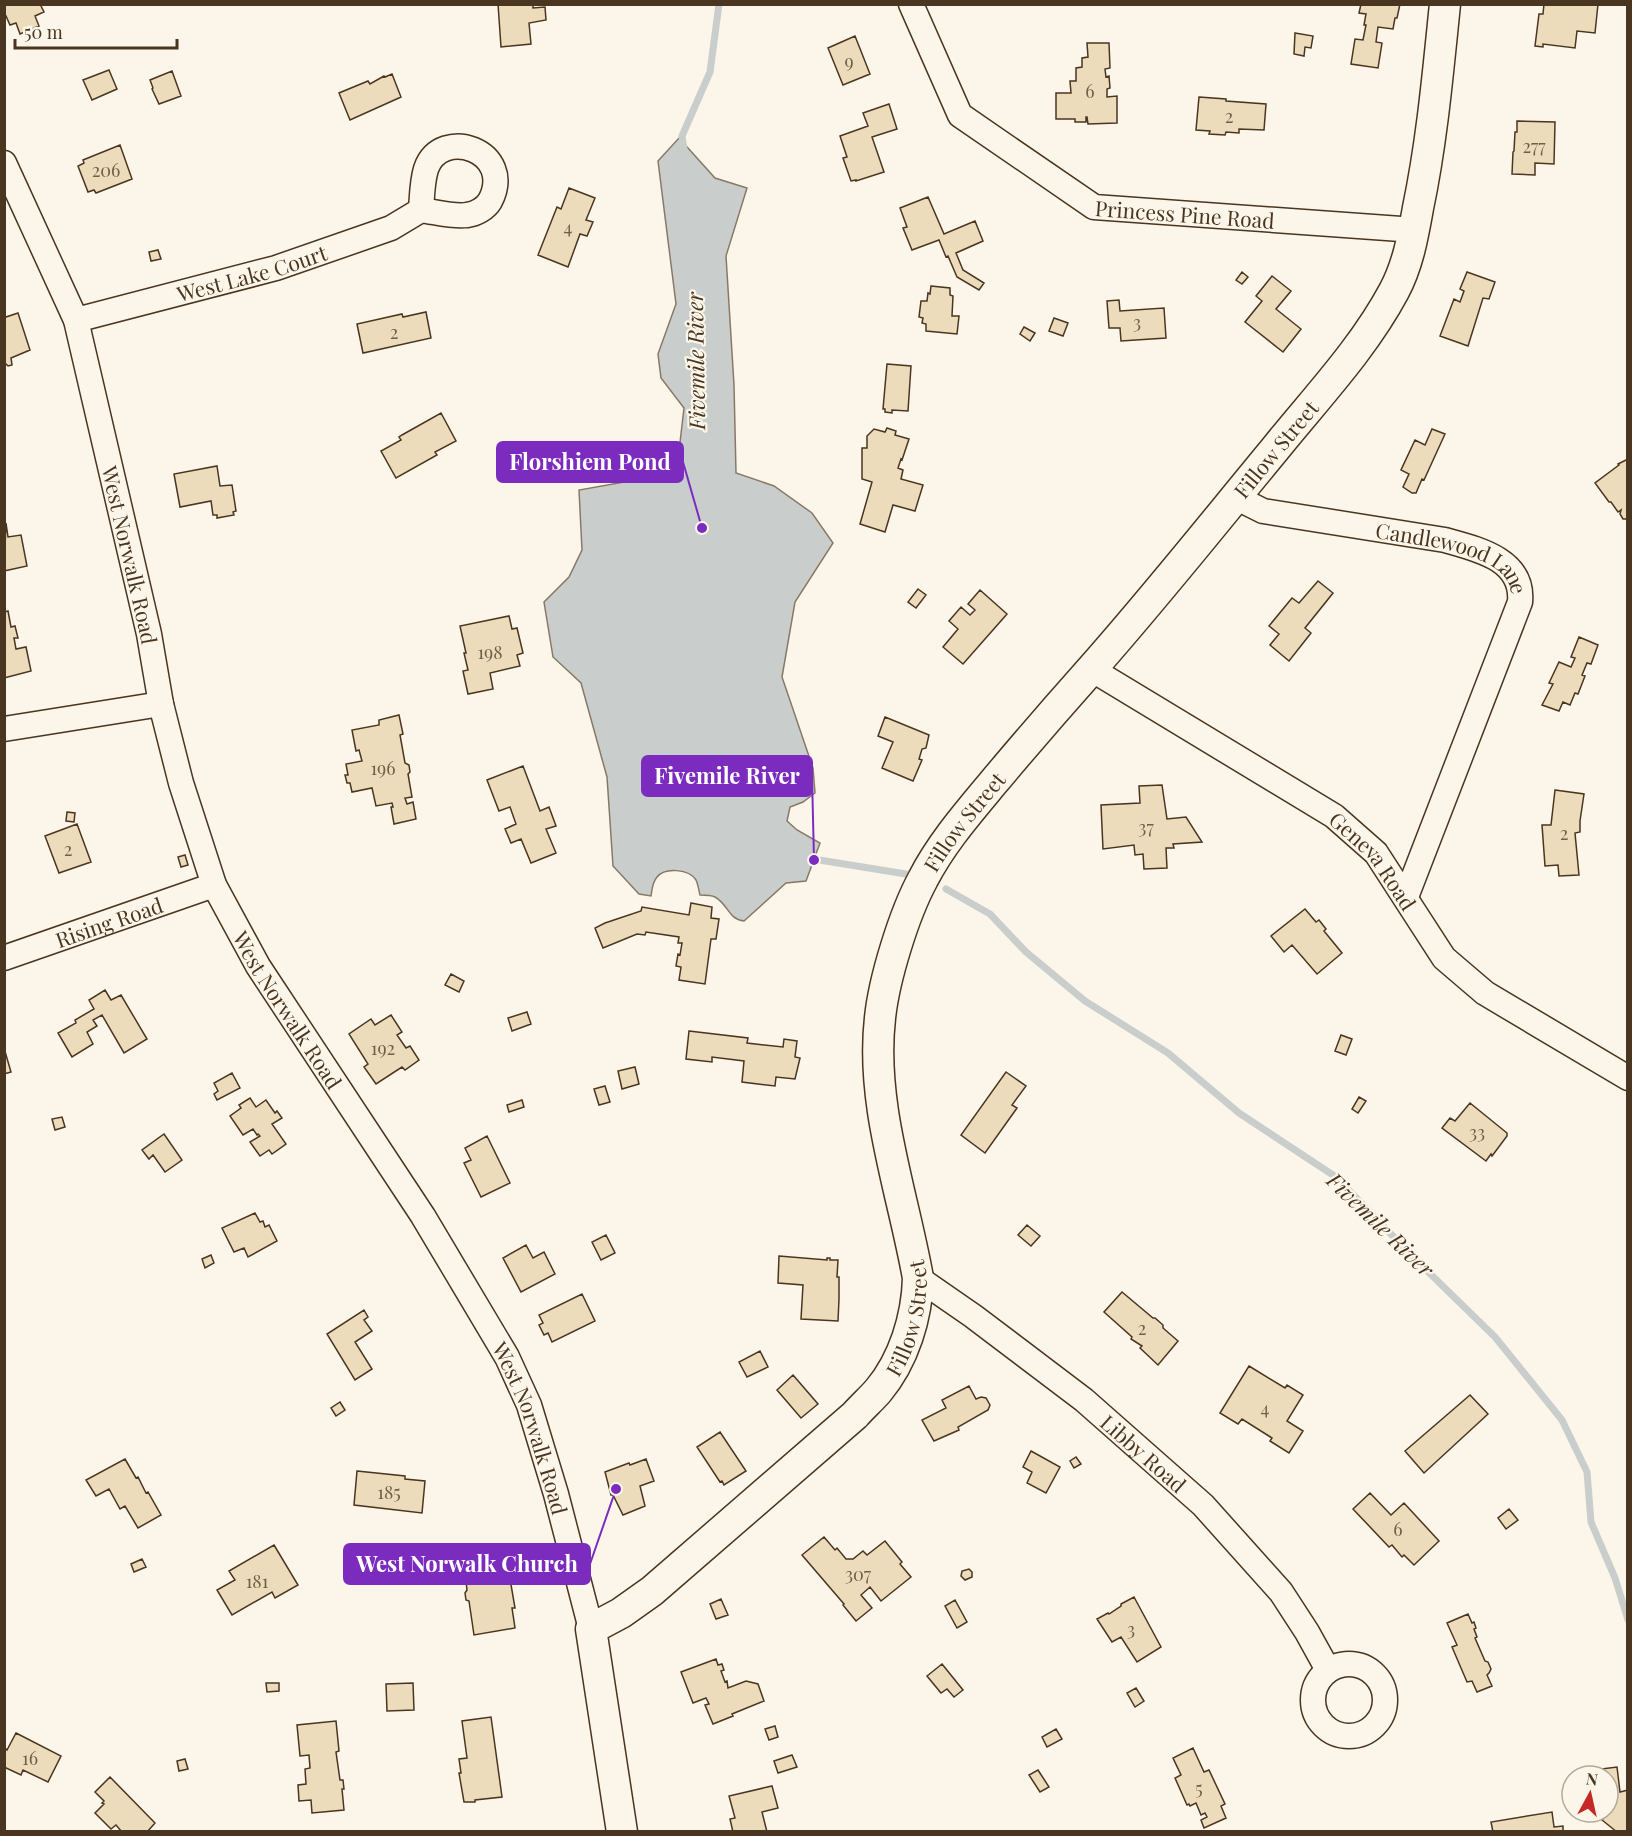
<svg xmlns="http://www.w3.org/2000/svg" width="1632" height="1836" viewBox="0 0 1632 1836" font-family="'Playfair Display',serif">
  <rect width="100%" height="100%" fill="#fbf6e9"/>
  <!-- water -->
  <path fill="#c9cecd" stroke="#887966" stroke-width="1.5" d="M679,138L715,178L747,188L726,256L734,385L736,473L774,486L812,513L833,543L795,602L782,677L813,768L815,793L803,802L790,807L787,821L797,830L820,843L806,881L786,883L744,921C728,919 728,904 715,897C711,895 704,895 700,895C699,891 698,884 696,880C689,869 665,867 657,877C652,883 652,890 651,896L639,894L613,866L607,777L581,683L553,657L544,602L569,577L582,550L579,490L641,479L679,451L684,408L661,378L658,354L676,304L658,161Z"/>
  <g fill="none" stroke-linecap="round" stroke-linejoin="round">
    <!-- stream -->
    <path stroke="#c9cecd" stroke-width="7" d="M684,149L682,136L710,72L719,4
      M807,858L912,875
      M946,889L990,914L1026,952L1085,1001L1168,1053L1239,1113L1336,1177L1415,1259L1495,1337L1562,1420L1587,1472L1591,1522L1615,1578L1628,1620"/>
  </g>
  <!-- building -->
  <path fill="#ecdcbc" stroke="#4a3520" stroke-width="1.5" d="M4,4H40L44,12L35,16L39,26L20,34L16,23L10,25L6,16L4,17Z
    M498,4H533V8L545,7L546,20L529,23L531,44L501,47Z
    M1361,4H1400L1397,18H1395L1393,29L1378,27L1376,42L1382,43L1378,68L1351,64L1355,39L1363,40L1366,25H1364L1366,14L1359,13Z
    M1544,4H1598L1595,33L1577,31L1575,48L1543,44V47L1535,46L1539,14H1543Z
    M1295,33L1313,36L1311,48L1305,47L1304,56L1294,54Z
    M855,36L870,74L843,85L828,48Z
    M1087,43H1109L1110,68L1105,69L1106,77L1109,76L1110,88L1107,89V97L1117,96V123L1088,124L1087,117H1086V122H1075V119H1056V93H1071L1070,81H1076V68L1082,67V58L1088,57Z
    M109,70L117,89L92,100L83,80Z
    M172,71L181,96L159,104L152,89L153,88L150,80Z
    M392,74L401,97L350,120L339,93L368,81L370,84L384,76L385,77Z
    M1199,97L1226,99V101L1266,104L1264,130L1239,129V133L1226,132L1225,135L1209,134L1210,131L1196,130Z
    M889,104L897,129L872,137L884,172L856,181V180L851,181L843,158L847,157L840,136L868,126L863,113Z
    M1517,121L1555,122L1554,164L1535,163V175L1512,174L1513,152L1514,151L1515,132H1517Z
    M120,145L132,179L96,193L94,190L88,192L78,166L84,163L83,160Z
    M569,188L595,198L586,220L593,222L587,236L580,234L568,267L538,255L557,207L561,209Z
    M928,197L944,234L975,221L983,241L956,253L963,270L984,283L979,290L957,277L948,256L946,257L939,240L912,250L903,228L907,227L900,208Z
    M158,250L161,259L151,261L149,252Z
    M1242,272L1248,277L1242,284L1236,280Z
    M1467,272L1495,282L1489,299L1483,298L1468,346L1440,336L1454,299L1460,302L1464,291L1460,289Z
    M1272,276L1291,291L1276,309L1301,329L1283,352L1245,322L1262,301L1256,296Z
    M931,286L950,288V295L953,296L952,316H959L957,334L926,331V324L922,323L923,318L919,317L921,301H927L928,293L930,294Z
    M1119,300L1120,311L1164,308L1166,338L1121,341L1120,328H1109L1107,301Z
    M426,312L431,338L363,353L357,324L402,314L403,317Z
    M18,313L30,350L11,358L12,365L8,366L4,362V314L6,317Z
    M1054,318L1068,323L1063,336L1049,331Z
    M1024,327L1035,333L1030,341L1020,334Z
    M887,364L911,366L908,411L892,410V413L885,412V409H883Z
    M441,413L456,441L435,452L437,455L396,478L381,451L401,440L399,437L402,435Z
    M887,428L896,431L895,435L909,439L902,460L901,459L898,468L903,470L901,479L923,485L915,511L893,505L885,532L860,524L872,482L862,479V448H867V436L874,429L885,432Z
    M1432,429L1445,434L1424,480L1422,479L1416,493H1412L1403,487L1409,474L1401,470L1415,440L1425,445Z
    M1628,459V519H1623L1620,514L1621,510L1618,512L1611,502H1609L1595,483L1619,465L1618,464Z
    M217,466L220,486L232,485L236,511L233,512L234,515L217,518V515H213L211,501L180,507L174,474Z
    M6,523L8,537L21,535L27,566L4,571Z
    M1318,581L1333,593L1305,628L1311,633L1289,661L1270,645L1279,634L1269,626L1292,598L1299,603Z
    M918,589L926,595L916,608L908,602Z
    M980,590L1007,614L963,664L943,647L958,629L949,621L961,607L970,615L975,610L968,604Z
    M8,611L11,627L15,626L18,638H14L16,649L26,647L31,671L4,678V612Z
    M509,616L512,629L517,628L523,653L517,655L520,666L490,673L493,689L468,694L463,671L468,670L464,653H466L460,626Z
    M1579,637L1598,645L1591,664L1587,663L1582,675L1585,676L1578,694L1575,693L1570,705L1563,702L1559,711L1542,705L1553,684L1549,683L1559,662L1571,667L1575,658L1571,657Z
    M399,715L403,734L400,735L405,763L409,765L410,772L408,774L412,797L405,798L407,804L413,802L416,819L394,824L391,807H393L392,803L376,806L372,788L352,792L350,783H347L345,775H348L346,764L362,761L359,750L356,751L352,730L379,725V720Z
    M885,717L929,735L926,748L922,749L919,759L922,760L913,781L882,768L893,742L878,736Z
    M523,766L540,811L549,807L556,826L546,829L556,853L531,863L521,839L511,843L505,829L516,824L510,807L499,811L487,780Z
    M1162,785L1167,819L1186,817L1202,842L1173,844L1174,848H1166L1167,868L1144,869L1143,854L1135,855L1134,845L1103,849L1101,805L1140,803L1139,786Z
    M1555,790L1584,794L1580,821V832L1575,833L1579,875L1559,876L1558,865L1545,866L1542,825H1551Z
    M67,812L75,813L74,822L66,821Z
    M77,824L91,862L59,873L45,836Z
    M185,855L188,865L181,867L178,857Z
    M691,903L712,907L711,918L719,919L716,939H711L705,984L679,980L681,967L676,966L678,954L680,955L682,943H678L679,937L646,932L645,935L637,934L603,948L595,928L605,923L641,911L642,907L689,915Z
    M1305,909L1316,922L1319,920L1326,929L1324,931L1342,953L1317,974L1292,945L1284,952L1271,936Z
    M451,974L464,981L459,992L445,985Z
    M105,990L111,1000L121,995L147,1039L124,1053L102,1015L93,1020L97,1026L87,1032L93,1044L72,1057L58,1033L76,1023L75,1020L94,1009L89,1000Z
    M527,1012L531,1024L512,1031L508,1018Z
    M391,1015L402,1032L397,1035L406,1048L410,1046L419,1060L405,1070L402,1067L376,1084L364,1067L368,1064L349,1034L371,1019L375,1025Z
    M689,1031L748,1038L747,1043L783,1047L784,1039L797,1041L795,1057L800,1058L795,1079L776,1077L775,1086L742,1082L744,1061L712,1057V1062L686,1059Z
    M1341,1035L1352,1039L1346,1055L1335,1051Z
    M4,1048L11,1072L4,1074Z
    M635,1067L639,1084L622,1089L618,1071Z
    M1006,1072L1026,1086L1012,1105L1017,1108L985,1153L961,1135Z
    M232,1073L240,1088L217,1100L214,1094L218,1091L214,1083Z
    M605,1086L610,1102L599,1105L594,1089Z
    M1359,1097L1366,1101L1358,1113L1352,1109Z
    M250,1098L256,1107L266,1100L275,1113L277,1111L282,1118L272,1124L286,1144L272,1154L269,1150L260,1156L250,1142L260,1136L258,1134L257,1135L253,1129L243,1135L230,1116L241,1108L239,1105Z
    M522,1100L524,1107L509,1112L507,1105Z
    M1470,1103L1507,1133V1136L1492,1156L1491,1154L1486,1161L1442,1128L1450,1118L1455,1121Z
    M62,1117L65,1127L55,1130L52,1119Z
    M164,1134L182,1160L165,1172L153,1155L149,1159L142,1150Z
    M487,1136L510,1183L481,1197L464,1163L471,1160L465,1148Z
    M255,1213L260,1222L263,1221L265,1227L269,1225L277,1241L248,1257L244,1248L234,1252L222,1228Z
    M1027,1225L1040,1236L1031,1246L1018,1235Z
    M606,1235L615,1253L601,1260L592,1242Z
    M526,1245L533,1258L544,1252L555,1274L521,1292L503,1258Z
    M211,1255L214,1263L205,1268L202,1259Z
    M779,1256L827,1260V1258H830V1260H838L837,1277H839V1299L838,1321L801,1319L803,1285L778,1283Z
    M1122,1292L1153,1318H1155L1163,1325V1328L1178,1341L1158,1365L1140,1348L1142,1346L1131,1339L1132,1337L1104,1312Z
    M582,1294L595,1321L552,1342L548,1333L544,1335L539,1325L543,1323L539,1315Z
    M364,1310L368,1317L364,1320L372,1331L355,1342L372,1369L355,1380L327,1334Z
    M760,1351L768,1367L747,1377L739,1362Z
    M1249,1366L1285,1388L1287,1385L1303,1395L1287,1421L1303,1431L1289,1453L1270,1441L1272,1438L1242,1419L1238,1424L1220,1413Z
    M793,1375L818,1404L801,1418L777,1390Z
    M969,1386L976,1399L981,1397L986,1398L990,1405L988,1410L958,1427L959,1430L934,1441L922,1420L946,1408L942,1400Z
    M1470,1395L1488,1414L1424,1473L1405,1451Z
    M340,1402L345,1410L336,1416L331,1408Z
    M720,1432L746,1471L724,1485L722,1481L720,1482L697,1447Z
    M1031,1451L1060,1467L1046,1493L1027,1483L1032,1472L1023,1467Z
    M1076,1457L1081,1464L1074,1468L1070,1461Z
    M125,1459L136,1478L138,1477L146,1493L148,1492L161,1515L138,1528L125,1506L120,1509L109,1489L96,1496L86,1480Z
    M646,1459L654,1481L640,1486L645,1506L623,1515L613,1495H611L605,1472L629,1463L630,1465Z
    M357,1471L405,1476V1479L425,1481L422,1513L354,1505Z
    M1370,1493L1391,1515L1404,1503L1439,1541L1414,1565L1404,1555L1402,1557L1392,1545L1389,1547L1353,1509Z
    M1509,1509L1518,1520L1506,1529L1498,1518Z
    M824,1537L835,1550L837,1548L846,1559H853L863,1551L867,1555L885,1541L902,1562L900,1564L911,1577L881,1601L870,1587L861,1595L872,1608L856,1621L843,1605L844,1604L802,1555Z
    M274,1545L298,1585L275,1598L272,1592L232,1615L217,1590L235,1580L229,1571Z
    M142,1559L146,1567L134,1572L131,1564Z
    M508,1567L515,1608H512L515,1628L474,1635L469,1601L466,1600L465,1593L467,1590L465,1573Z
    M969,1569L972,1572V1577L965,1580L961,1576L962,1571Z
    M1134,1597L1161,1647L1137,1662L1121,1637L1112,1642L1097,1619L1108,1613L1109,1614L1121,1606V1604Z
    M721,1599L728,1615L716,1619L710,1604Z
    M955,1600L967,1622L957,1628L945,1606Z
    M1468,1614L1472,1623L1474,1622L1476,1628L1474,1629L1477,1637L1475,1638L1485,1661L1488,1662L1491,1669L1489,1673L1487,1675L1492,1686L1477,1692L1472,1681L1467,1682L1452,1647L1457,1645L1447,1623Z
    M716,1659L718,1665L722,1664L724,1670L721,1671L725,1682L727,1681L728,1688L746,1681L758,1684L764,1701L732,1714L733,1716L713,1724L705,1705L709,1704L706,1698L693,1703L681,1672Z
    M942,1664L963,1690L954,1697L947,1689L941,1693L927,1676Z
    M266,1683H279V1691L267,1692Z
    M413,1683L414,1710L387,1711L386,1684Z
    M1136,1688L1144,1701L1135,1707L1127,1693Z
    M491,1717L502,1797L475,1800V1802H464L459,1773H461L459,1759L467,1758L462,1721Z
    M336,1721L339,1751L336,1752L340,1780H343L344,1789H342L344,1810L312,1813L311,1800L299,1801L298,1785L306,1784L305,1769L310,1768L309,1755L300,1756L297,1725Z
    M775,1726L778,1737L769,1740L765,1729Z
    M1056,1729L1062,1739L1047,1747L1042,1737Z
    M16,1733L61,1756L48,1782L23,1770L21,1775L4,1767V1751L6,1749L7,1750Z
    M1193,1748L1204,1772L1209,1770L1225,1804L1221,1806L1226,1818L1204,1828L1201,1820L1207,1817L1205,1813L1201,1815L1196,1803L1190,1806L1189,1804L1187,1805L1175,1778L1181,1775L1173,1758Z
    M792,1755L797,1767L778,1773L774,1761Z
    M185,1759L188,1769L179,1771L177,1761Z
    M1617,1767L1620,1792L1628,1790V1832H1617L1602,1820L1606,1815L1601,1812H1608V1776H1595L1594,1770Z
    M1038,1770L1049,1787L1040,1792L1029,1775Z
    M110,1777L155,1823L147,1832H122L116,1825L111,1829L95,1813L104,1804L102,1803L104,1801L95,1792Z
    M772,1786L778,1808L762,1812L767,1832H733L730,1819L735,1818L729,1796Z
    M1552,1812L1554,1827L1563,1826V1832H1493L1491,1822Z"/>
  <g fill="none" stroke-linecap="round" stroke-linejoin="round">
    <!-- minor casing -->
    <g stroke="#4a3520" stroke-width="27">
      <g id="minor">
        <path id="s1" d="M911,4L960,115L1094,207L1415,230"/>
        <path id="s2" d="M4,163L76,320L149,634L161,704L181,783L214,885L258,966L423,1216L507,1357L529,1405L556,1494L591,1629"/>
        <path id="s3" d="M76,320L276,268L391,228L421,210C422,197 422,182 426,169C441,125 516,151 490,201C486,208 476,214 467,215C453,217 436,212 421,210"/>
        <path id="s4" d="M1235,497L1263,511L1445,540C1477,549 1524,559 1520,602L1406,897"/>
        <path id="s5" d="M1091,669L1334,816L1376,853L1444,958L1485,993L1628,1078"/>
        <path d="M4,729L161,704"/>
        <path id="s6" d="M4,958L214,885"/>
        <path id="s7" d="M918,1278L973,1316L1084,1400L1203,1505L1281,1592L1307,1632L1328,1670"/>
        <circle cx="1349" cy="1700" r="36"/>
      </g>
    </g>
    <!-- major casing -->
    <g stroke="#4a3520" stroke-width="33">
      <g id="major">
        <path id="s8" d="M622,1832L591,1629L621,1613L652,1591L855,1415C862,1407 871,1399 878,1391C904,1360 917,1317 918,1278C903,1193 870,1105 880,1018C884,979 904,914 923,879C941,844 967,814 992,784C1023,747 1055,710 1087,674C1152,601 1213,524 1275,449C1316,398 1363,349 1394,291C1408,265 1413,236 1418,208C1432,141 1438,72 1445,4"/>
      </g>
    </g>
    <!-- minor -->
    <use href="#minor" stroke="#fbf6e9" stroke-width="24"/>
    <!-- major -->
    <use href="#major" stroke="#fbf6e9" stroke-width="30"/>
  </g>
  <g text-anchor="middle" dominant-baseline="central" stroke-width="4.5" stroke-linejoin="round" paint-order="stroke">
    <!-- number labels -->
    <g font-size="18" fill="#725f47">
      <text x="849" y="61">9</text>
      <text x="1090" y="91">6</text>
      <text x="1229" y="116">2</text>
      <text x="1534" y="146">277</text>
      <text x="106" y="170">206</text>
      <text x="568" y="227">4</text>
      <text x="1137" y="322">3</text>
      <text x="394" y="332">2</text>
      <text x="490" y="652">198</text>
      <text x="383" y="768">196</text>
      <text x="1146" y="827">37</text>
      <text x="1564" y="833">2</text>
      <text x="68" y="849">2</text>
      <text x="383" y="1048">192</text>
      <text x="1477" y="1132">33</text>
      <text x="1142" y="1328">2</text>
      <text x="1265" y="1408">4</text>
      <text x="389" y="1492">185</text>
      <text x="1398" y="1529">6</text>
      <text x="858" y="1574">307</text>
      <text x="257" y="1581">181</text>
      <text x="1131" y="1629">3</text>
      <text x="30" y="1758">16</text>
      <text x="1199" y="1788">5</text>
    </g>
    <!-- street labels -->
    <g font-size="21" fill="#4a3520" stroke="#fbf6e9">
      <text stroke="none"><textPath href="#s1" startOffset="375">Princess Pine Road</textPath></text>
      <text stroke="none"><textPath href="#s3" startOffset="182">West Lake Court</textPath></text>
      <text stroke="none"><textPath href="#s8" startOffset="1668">Fillow Street</textPath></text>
      <text stroke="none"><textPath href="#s2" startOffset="414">West Norwalk Road</textPath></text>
      <text stroke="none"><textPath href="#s4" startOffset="230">Candlewood Lane</textPath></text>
      <text stroke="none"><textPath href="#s8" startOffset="1182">Fillow Street</textPath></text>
      <text stroke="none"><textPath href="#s5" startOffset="344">Geneva Road</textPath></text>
      <text stroke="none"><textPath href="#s6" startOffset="111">Rising Road</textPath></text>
      <text stroke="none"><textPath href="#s2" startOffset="900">West Norwalk Road</textPath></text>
      <text stroke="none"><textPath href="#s8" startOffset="660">Fillow Street</textPath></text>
      <text stroke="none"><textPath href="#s2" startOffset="1386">West Norwalk Road</textPath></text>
      <text stroke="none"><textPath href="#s7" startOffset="286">Libby Road</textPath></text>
    </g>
    <!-- water labels -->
    <g font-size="22" font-style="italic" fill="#4a3520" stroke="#fbf6e9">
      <text transform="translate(695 361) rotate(-91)">Fivemile River</text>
      <text transform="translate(1381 1224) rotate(44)">Fivemile River</text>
    </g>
  </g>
  <!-- callouts -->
  <path fill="none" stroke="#7b2cbf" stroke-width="2" d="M702 528L683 462M814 860L812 776M616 1489L590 1564"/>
  <g fill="#7b2cbf" stroke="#fbf6e9" stroke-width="2">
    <circle cx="702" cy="528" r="6"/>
    <circle cx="814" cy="860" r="6"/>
    <circle cx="616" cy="1489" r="6"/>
  </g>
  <g fill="#7b2cbf" stroke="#7b2cbf" stroke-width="2">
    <rect x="497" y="442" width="186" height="40" rx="6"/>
    <rect x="642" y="756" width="170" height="40" rx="6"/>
    <rect x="344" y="1544" width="246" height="40" rx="6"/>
  </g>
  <g font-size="22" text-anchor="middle" font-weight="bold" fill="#fff">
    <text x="590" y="470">Florshiem Pond</text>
    <text x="727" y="784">Fivemile River</text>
    <text x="467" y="1572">West Norwalk Church</text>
  </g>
  <!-- border -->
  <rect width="1632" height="1836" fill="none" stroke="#4a3520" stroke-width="12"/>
  <!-- north arrow -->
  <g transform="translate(1590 1794) rotate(8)"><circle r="28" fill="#fbf6e9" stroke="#b4a999" stroke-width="1.5"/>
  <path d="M0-4.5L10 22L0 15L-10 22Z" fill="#c62828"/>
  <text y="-9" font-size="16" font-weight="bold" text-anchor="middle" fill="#4a3520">N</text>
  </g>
  <!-- scale -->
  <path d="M15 39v9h162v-9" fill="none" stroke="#4a3520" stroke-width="3"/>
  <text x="24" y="39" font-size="18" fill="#4a3520" stroke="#fbf6e9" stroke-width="4.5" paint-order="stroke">50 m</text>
</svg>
